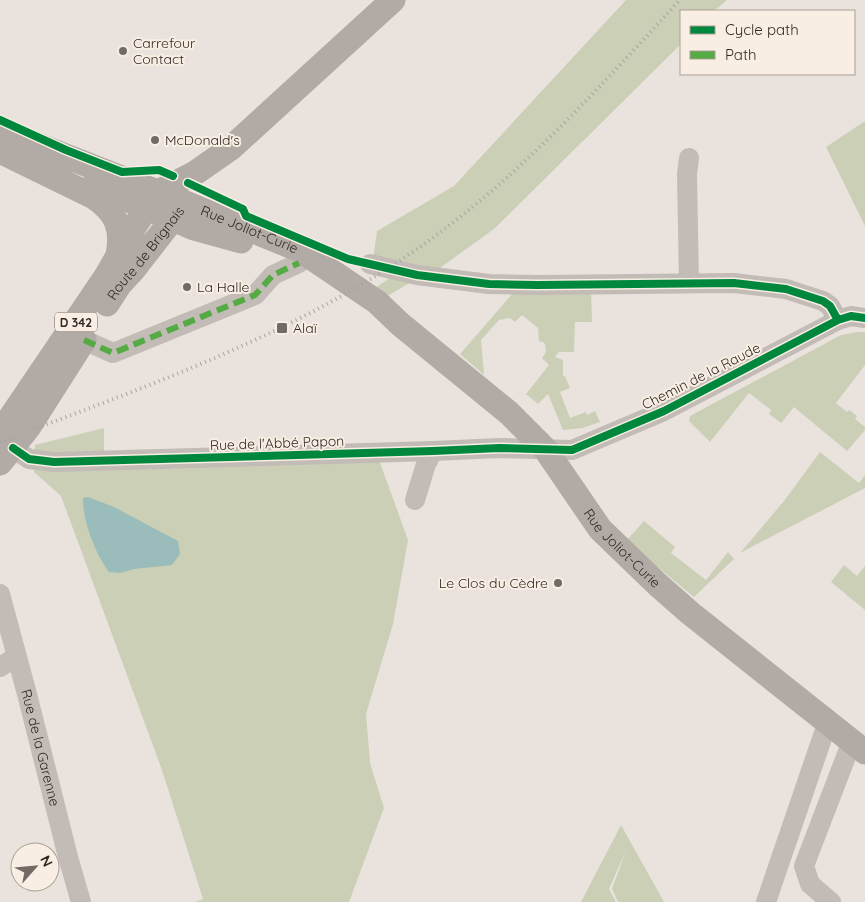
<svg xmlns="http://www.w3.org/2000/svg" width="865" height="902" viewBox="0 0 865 902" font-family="Quicksand,sans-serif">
  <rect width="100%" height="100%" fill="#eae3dd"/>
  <!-- green -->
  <path fill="#cbcfb6" d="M626,0H727L714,11H681V44L494,229L437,270L373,260L377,231L454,186Z
    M865,121V226L826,147Z
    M393,276L413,281L384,298L372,290Z
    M591,290L592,322H575L574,352H559L555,357L563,360V376H565L570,388L560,392L570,418L586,412L587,415L595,411L600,422L583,428L563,430L548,394L538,404L526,394L549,365L542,358L546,352L545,344L543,342L539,341L538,328L522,315L515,322L510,318L499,320L481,340L484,375L460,354L514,292Z
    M857,332H865V365L836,403L847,412L849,410L857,416L855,419L865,427V430L847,451L794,407L781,423L769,414L771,410L749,393L710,442L689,421L690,416L841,335Z
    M104,428V466L378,457L408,540L393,624L366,714L370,763L384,808L349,902H195L203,899L162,770L61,496L34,472L35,445Z
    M820,452L859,483L865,475V488L740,553L784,501Z
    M644,521L675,547L671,553L706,580L728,552L734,559L694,597L626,541Z
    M844,565L857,576L865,566V610L831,582Z
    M621,825L664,902H618L612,889L626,850L609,889L616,902H581Z"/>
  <!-- water -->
  <path fill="#9abcbb" d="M88,497L114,507L178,541L180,554L172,565L134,569L120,573L109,572C96,555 82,520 83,498Z"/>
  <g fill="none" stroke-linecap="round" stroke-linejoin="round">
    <!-- minor -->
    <g stroke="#c2bbb6" stroke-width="20">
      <path d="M689,158L687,174L689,283"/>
      <path d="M370,264L417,275L489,284L537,285L734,283L786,289L823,301L830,306L838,320"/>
      <path d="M84,340L113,353L255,295L273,275L299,263"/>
      <path d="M13,448L29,459L54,462L433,451L499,448L572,450L664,411L838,320L851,316L865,318"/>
      <path d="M415,500L426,464L433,451"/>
      <path id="s1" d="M0,594L27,694L68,857L81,902"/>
      <path d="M0,667L16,657"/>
      <path d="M766,902L828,721"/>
      <path d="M831,902L810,884L804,866L852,741"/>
    </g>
    <!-- major -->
    <g stroke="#b1aaa5" stroke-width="25">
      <path id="s2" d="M0,129L22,139L185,203L300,250L377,302L400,324L509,413L546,450L600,529L657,584L690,613L865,752"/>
      <path d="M0,151L94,197C117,213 123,228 118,255"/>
      <path d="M94,185L194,228L241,241"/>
      <path id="s3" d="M107,304L120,284L133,270L182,207"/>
      <path d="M0,433L107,275L136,224L158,192L195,173L231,148L393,0"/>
      <path d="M0,463L28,428L84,340"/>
    </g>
    <!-- rail -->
    <path stroke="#aaa4a0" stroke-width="4" stroke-dasharray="1 4" stroke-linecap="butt" d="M0,442C155,383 313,329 446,228C533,162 606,80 680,0"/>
    <!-- quiet -->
    <path stroke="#54ab44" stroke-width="6" stroke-dasharray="12 6" stroke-linecap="butt" d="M84,340L113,353L255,295L273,275L299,263"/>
    <!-- cycleway casing -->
    <g stroke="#f8eee3" stroke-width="11">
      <path id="cycleway" d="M0,120L66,150L122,172L159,170L173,176
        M188,183L243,209L246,216L348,259L417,275L489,284L537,285L734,283L786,289L823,301L830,306L838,320
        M13,448L29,459L54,462L433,451L499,448L572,450L664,411L838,320L851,316L865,318"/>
    </g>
    <!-- cycleway -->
    <use href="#cycleway" stroke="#00873e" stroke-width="8"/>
  </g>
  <!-- markers -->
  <g fill="#726a65" stroke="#f8eee3" stroke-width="2">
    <circle cx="123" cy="51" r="5"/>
    <circle cx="155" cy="140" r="5"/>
    <circle cx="187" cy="287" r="5"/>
    <rect x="276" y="322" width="12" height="12" rx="2.5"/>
    <circle cx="558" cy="583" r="5"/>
  </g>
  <g text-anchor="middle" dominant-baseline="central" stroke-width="4" stroke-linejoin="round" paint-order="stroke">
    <!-- shield labels -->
    <rect fill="#f8eee3" stroke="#6d645e" stroke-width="1" x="55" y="312.5" width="42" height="19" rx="4"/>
    <g font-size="12" font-weight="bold" fill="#322925">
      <text x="76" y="322">D 342</text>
    </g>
    <!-- poi labels -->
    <g font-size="14" fill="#322925" stroke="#f8eee3" text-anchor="start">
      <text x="133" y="43">Carrefour<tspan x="133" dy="16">Contact</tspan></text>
      <text x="165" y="140">McDonald's</text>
      <text x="197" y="287">La Halle</text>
      <text x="293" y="328">Alaï</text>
      <text x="548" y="583" text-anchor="end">Le Clos du Cèdre</text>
    </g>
    <!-- street labels -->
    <g font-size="14" fill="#322925" stroke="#f8eee3">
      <text stroke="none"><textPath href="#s2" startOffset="269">Rue Joliot-Curie</textPath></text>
      <text stroke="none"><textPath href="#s3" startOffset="64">Route de Brignais</textPath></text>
      <text transform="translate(701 376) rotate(-27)">Chemin de la Raude</text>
      <text transform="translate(277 443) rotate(-2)">Rue de l'Abbé Papon</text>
      <text stroke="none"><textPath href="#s2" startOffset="766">Rue Joliot-Curie</textPath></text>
      <text stroke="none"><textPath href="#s1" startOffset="159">Rue de la Garenne</textPath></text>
    </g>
  </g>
  <!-- legend -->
  <rect x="680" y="10" width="175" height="65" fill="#f8eee3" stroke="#a99f97"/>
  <rect x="690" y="26" width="25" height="8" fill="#00873e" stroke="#a99f97"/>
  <text x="725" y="35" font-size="15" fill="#322925">Cycle path</text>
  <rect x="690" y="51" width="25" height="8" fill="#54ab44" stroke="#a99f97"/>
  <text x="725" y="60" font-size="15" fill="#322925">Path</text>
  <!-- north arrow -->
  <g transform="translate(35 867) rotate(63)"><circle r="24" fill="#f8eee3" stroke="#a99f97"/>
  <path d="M0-4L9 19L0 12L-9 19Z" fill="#726a65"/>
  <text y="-8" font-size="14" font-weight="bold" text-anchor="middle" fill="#322925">N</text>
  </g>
</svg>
